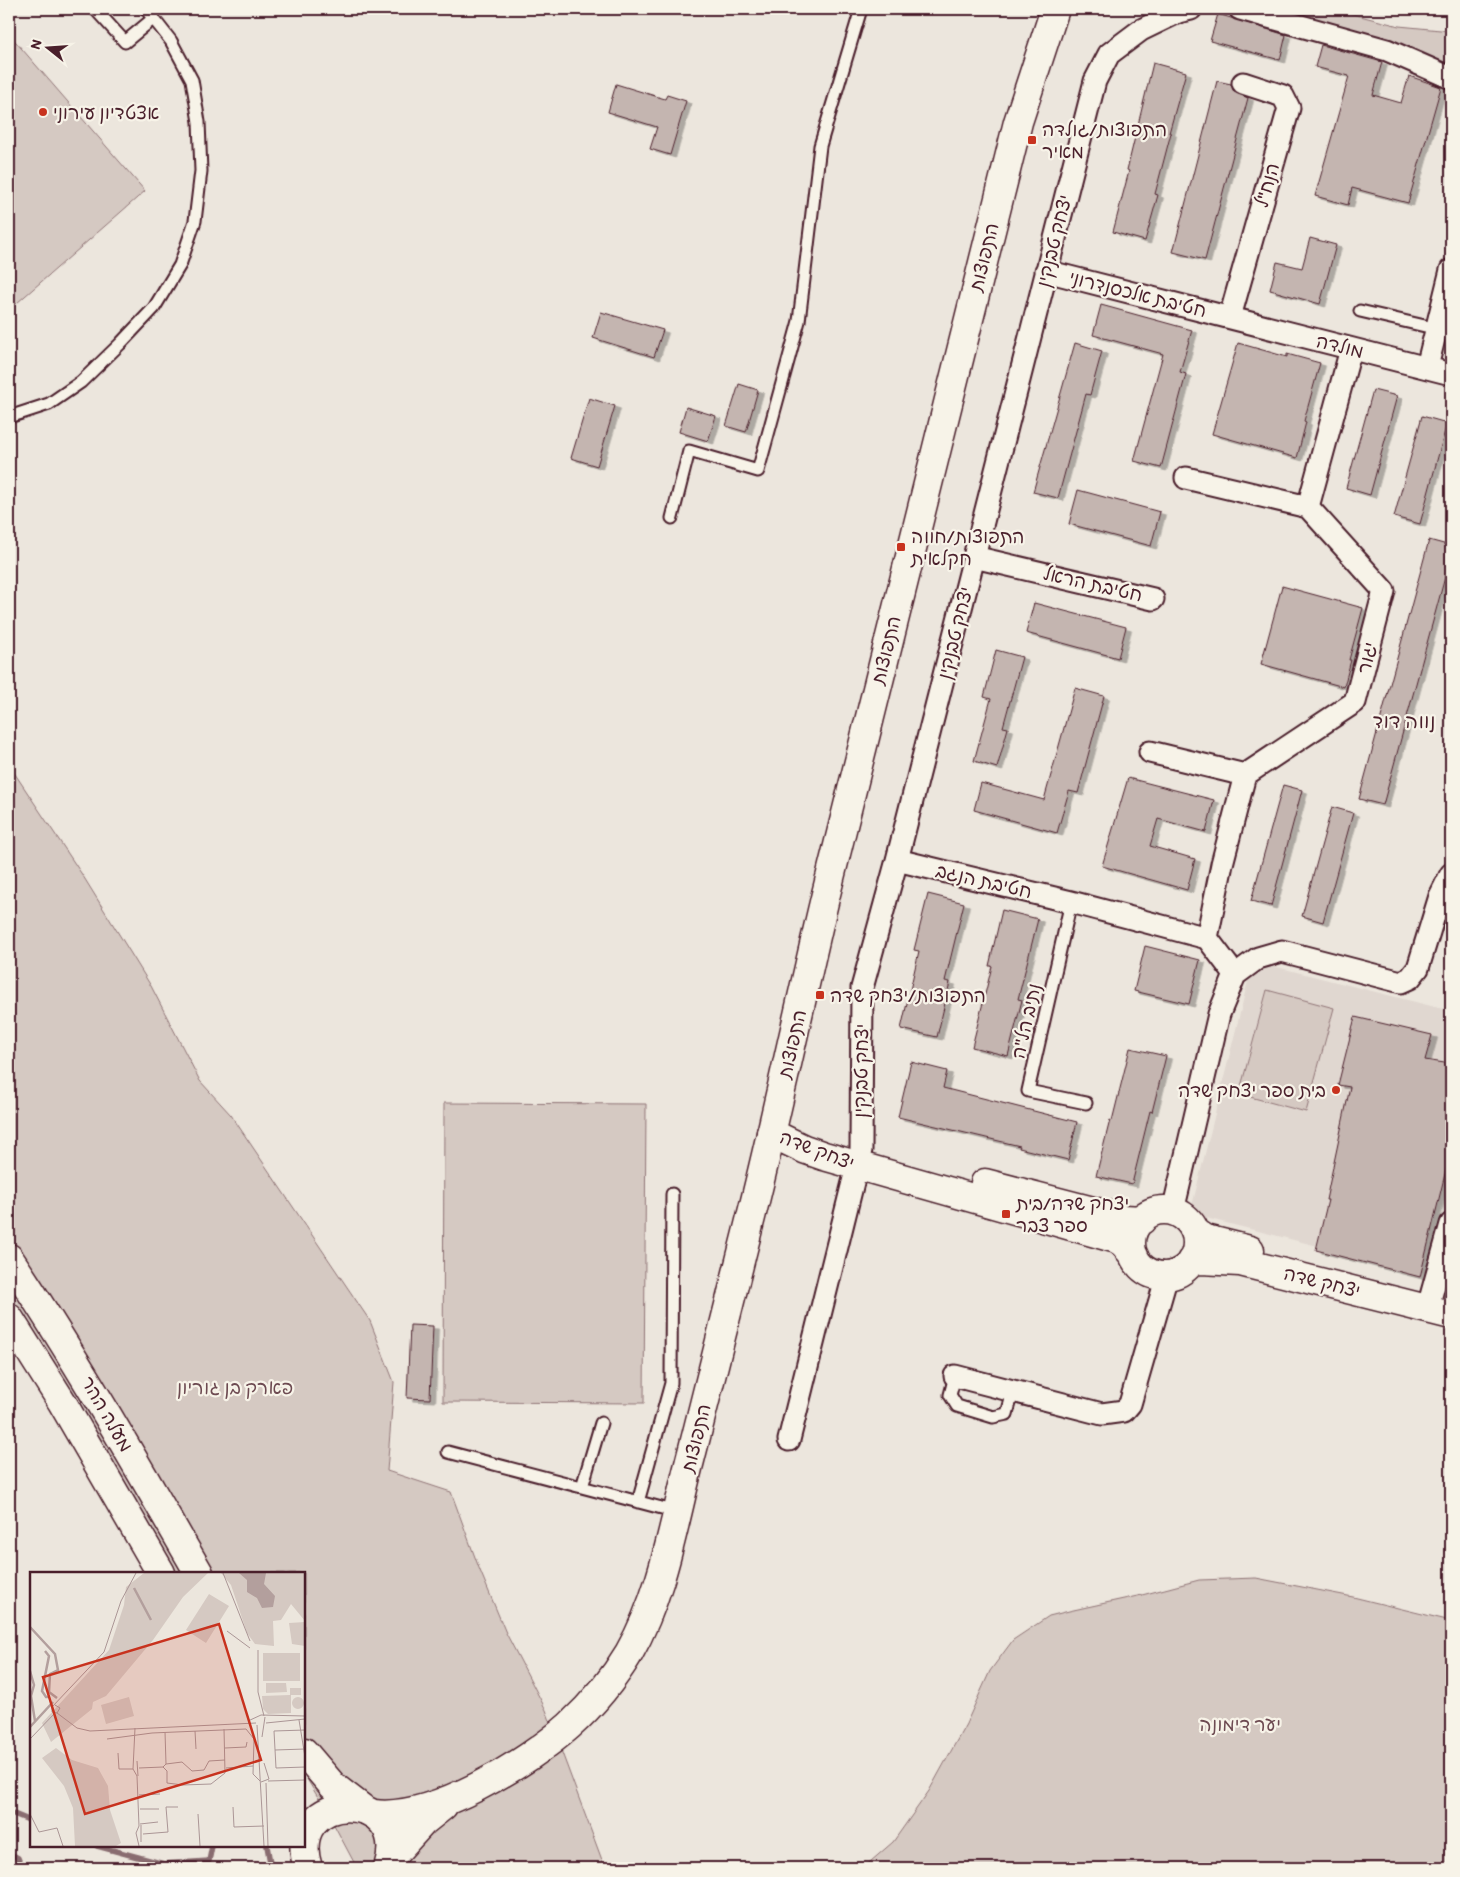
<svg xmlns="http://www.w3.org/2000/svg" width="1460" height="1877" viewBox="0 0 1460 1877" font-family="Itim,'Playpen Sans Hebrew',sans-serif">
  <defs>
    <filter id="shadow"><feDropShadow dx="5.5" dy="3" stdDeviation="0" flood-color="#0004"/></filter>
  </defs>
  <rect width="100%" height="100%" fill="#ece6dd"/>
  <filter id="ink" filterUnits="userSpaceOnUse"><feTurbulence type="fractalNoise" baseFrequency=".02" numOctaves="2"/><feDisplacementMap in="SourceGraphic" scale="10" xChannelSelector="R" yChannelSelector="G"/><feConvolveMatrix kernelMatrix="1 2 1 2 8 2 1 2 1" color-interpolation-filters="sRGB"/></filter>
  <g filter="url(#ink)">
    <!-- built -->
    <path fill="#e0d7d0" d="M1253,961L1451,1011V1168L1425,1273L1190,1214Z"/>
    <!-- green -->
    <path fill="#d5c9c2" stroke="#907476" d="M1278,9H1333L1399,26L1451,31V66L1395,41Z
      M9,34L145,191L9,310Z
      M9,765L83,876L151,986L200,1081L231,1115L370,1321L394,1382L387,1471L451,1492L479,1568L506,1633L546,1710L605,1868H357L331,1819L304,1774V1573H175L9,1299Z
      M1267,990L1334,1008L1306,1112L1239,1094Z
      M444,1103L646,1104L644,1403L443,1402Z
      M1256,1578L1353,1597L1451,1621V1868H863L893,1842L929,1791L966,1724L990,1671L1013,1640L1049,1616L1069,1611L1142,1595L1199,1580Z"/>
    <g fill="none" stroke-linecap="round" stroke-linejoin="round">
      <!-- stream -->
      <path stroke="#896c6f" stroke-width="5.5" d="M9,1812L31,1821
        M97,1846L164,1864L209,1861L212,1846
        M267,1846L271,1868
        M9,1853L18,1858L22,1868"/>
    </g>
    <!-- building -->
    <path fill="#c4b5b0" stroke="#4a1f2b" filter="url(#shadow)" d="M1218,14L1286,35L1280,60L1210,41Z
      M1321,45L1382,62L1373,95L1401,103L1409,76L1441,87L1408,203L1352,188L1348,205L1315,196L1349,76L1315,67Z
      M1153,63L1186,72L1169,133H1171L1155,194L1158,195L1145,241L1113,232L1129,171L1127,170Z
      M1217,81L1231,84L1234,92L1248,98L1205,260L1173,252Z
      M616,84L665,99L667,95L686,101L670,155L650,149L657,127L608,112Z
      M1310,238L1336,245L1320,304L1270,290L1277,262L1302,268Z
      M1101,305L1192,330L1180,372L1186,374L1161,468L1134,461L1163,354L1093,335Z
      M601,312L663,330L654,357L593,338Z
      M1075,343L1102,351L1090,395L1086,394L1058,498L1033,492Z
      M1238,343L1287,357V354L1320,363L1304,421L1306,422L1297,458L1212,434Z
      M739,384L758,390L746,432L726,426Z
      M1373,390L1397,396L1370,495L1346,488Z
      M589,398L615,406L597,466L571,458Z
      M686,407L716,416L708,441L679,432Z
      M1422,416L1447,423L1420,524L1394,517Z
      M1078,490L1160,512L1151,546L1069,524Z
      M1429,540L1451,546V555L1383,805L1359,799Z
      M1282,586L1363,608L1349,660H1351L1344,687L1261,664Z
      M1034,603L1126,627L1118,658L1026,633Z
      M996,650L1022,657L1003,727L1008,728L997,768L974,761L991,699L984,697Z
      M1075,688L1104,696L1078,793L1069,791L1057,833L974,810L981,783L1044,800Z
      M1128,778L1214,800L1206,832L1158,819L1150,846L1195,859L1187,890L1102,866Z
      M1283,785L1302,790L1271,906L1251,901Z
      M1332,807L1353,813L1323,922L1302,916Z
      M928,894L964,903L945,981L950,982L937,1037L901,1029L919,951L914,950Z
      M1002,910L1038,919L1018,999L1022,1000L1008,1056L972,1047L992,966H989Z
      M1145,946L1200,960L1189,1004L1134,991Z
      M1355,1017L1432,1035L1425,1060L1451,1064V1149L1420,1277L1316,1250L1328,1200H1326L1350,1087L1338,1085Z
      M1130,1048L1166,1056L1152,1112L1150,1111L1132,1184L1096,1176L1110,1120L1112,1121Z
      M911,1062L947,1071L943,1088L1077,1122L1068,1160L1019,1148L1020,1146L898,1117Z
      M410,1325L433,1326L430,1399L407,1398Z"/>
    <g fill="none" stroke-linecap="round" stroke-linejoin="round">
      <!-- service casing -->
      <g stroke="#4a1f2b" stroke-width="15">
        <path id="service" d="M95,9L125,42L154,18
          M1360,311L1451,332
          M9,417L49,404L81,382L120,344L154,308L180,265L195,221L201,171L199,122L192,80L171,41L146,9
          M672,518L689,451L758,471L799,321L820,146L861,9
          M1071,902L1028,1091L1086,1103
          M955,1376L950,1395L957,1406L993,1417L1007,1414L1013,1392
          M448,1452L677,1512
          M582,1487L601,1423
          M638,1502L671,1383L672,1194"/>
      </g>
      <!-- minor casing -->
      <g stroke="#4a1f2b" stroke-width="25">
        <path id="minor" d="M1240,9L1387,50L1451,78
          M1046,271L1451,374
          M1230,317L1289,108L1283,96L1243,83
          M1427,367L1451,270
          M1186,478L1308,507
          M974,557L1153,599
          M1150,752L1245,775
          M897,860L1071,902L1207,938L1235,975L1258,958L1282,951L1401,982L1410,978L1418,968L1440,896L1451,874
          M1207,938L1222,864L1245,775L1355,702L1384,591L1308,507L1351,349
          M1173,1211L1219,1014L1235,975
          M1431,1296L1451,1224
          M955,1376L1102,1414L1124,1411L1130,1404L1167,1276
          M789,1440L861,1150L862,988L897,860L1095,81L1109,54L1141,30L1178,12L1191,9"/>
      </g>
      <!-- tertiary casing -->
      <g stroke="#4a1f2b" stroke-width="31">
        <path id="tertiary" d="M771,1133L804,1149L824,1156L1117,1239L1123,1243L1134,1256
          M985,1183L1124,1219L1142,1220
          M1131 1243a33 33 0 1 1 66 0a33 33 0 1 1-66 0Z
          M1195,1232L1206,1239L1250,1250
          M1191,1261L1201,1260L1240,1262L1451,1315"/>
      </g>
      <!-- secondary casing -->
      <g stroke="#4a1f2b" stroke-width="31">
        <path id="secondary" d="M9,1258C77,1360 138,1467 199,1573
          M9,1318L62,1402L161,1573
          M304,1752L333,1786L363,1809
          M374,1814C432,1821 526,1764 569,1726C592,1705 613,1680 629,1653C661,1597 672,1533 687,1472C709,1386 730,1300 752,1213C778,1109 800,1003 825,898C887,639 954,381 1018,122L1055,9
          M392,1856L423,1822L443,1806
          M308,1868C282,1787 414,1787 388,1868"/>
      </g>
      <!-- service -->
      <use href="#service" stroke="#f7f3e8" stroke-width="11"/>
      <!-- minor -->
      <use href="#minor" stroke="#f7f3e8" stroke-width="21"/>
      <!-- tertiary -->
      <use href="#tertiary" stroke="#f7f3e8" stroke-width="28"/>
      <!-- secondary -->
      <use href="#secondary" stroke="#f7f3e8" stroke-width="28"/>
    </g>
  </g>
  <!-- markers -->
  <g fill="#c8321e" stroke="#f7f3e8" stroke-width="2">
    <circle cx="43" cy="112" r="5"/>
    <rect x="1027" y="135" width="10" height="10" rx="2.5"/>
    <rect x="896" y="542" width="10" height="10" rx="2.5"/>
    <rect x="815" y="990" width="10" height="10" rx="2.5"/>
    <circle cx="1336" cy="1090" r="5"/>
    <rect x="1001" y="1209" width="10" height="10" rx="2.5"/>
  </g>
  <g text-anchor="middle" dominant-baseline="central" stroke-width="4.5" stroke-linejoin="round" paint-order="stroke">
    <!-- poi labels -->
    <g font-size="19" fill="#4a1f2b" stroke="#f7f3e8" text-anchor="start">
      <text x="53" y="112">אצטדיון עירוני</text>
      <text x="1042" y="129">התפוצות/גולדה<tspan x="1042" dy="22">מאיר</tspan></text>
      <text x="911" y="536">התפוצות/חווה<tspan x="911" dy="22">חקלאית</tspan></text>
      <text x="830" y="995">התפוצות/יצחק שדה</text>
      <text x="1326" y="1090" text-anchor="end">בית ספר יצחק שדה</text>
      <text x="1016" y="1203">יצחק שדה/בית<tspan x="1016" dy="22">ספר צבר</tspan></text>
    </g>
    <!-- street labels -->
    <g font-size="19" fill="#4a1f2b" stroke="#f7f3e8">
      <text transform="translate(1267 185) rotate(-74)">הנח"ל</text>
      <text transform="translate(1054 241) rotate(-76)">יצחק טבנקין</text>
      <text transform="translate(984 257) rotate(-76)">התפוצות</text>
      <text transform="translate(1138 294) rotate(14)">חטיבת אלכסנדרוני</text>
      <text transform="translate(1340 346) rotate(14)">מולדה</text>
      <text transform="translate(1093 584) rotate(13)">חטיבת הראל</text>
      <text transform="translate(955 633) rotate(-76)">יצחק טבנקין</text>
      <text transform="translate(886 650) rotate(-76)">התפוצות</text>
      <text transform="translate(1367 658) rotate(-76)">יגור</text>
      <text transform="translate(984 881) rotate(13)">חטיבת הנגב</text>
      <text transform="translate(1026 1021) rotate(-77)">נתיב הל"ה</text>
      <text transform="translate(792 1044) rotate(-77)">התפוצות</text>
      <text transform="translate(861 1071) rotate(-89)">יצחק טבנקין</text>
      <text transform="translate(817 1150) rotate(21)">יצחק שדה</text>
      <text transform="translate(1322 1282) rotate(14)">יצחק שדה</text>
      <text transform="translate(107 1414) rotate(60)">מעלה ההר</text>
      <text transform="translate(696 1438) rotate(-76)">התפוצות</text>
    </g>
    <!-- park labels -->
    <g font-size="19" fill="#6d4a51" stroke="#f7f3e8">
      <text x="235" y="1387">פארק בן גוריון</text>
      <text x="1240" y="1724">יער דימונה</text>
    </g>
    <!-- neighbourhood labels -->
    <g font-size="20" fill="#4a1f2b" stroke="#f7f3e8">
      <text x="1404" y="721">נווה דוד</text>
    </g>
  </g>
  <!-- overview -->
  <g transform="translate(30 1572)">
    <rect width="275" height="275" fill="#ece6dd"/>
    <path d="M114,1H178L153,25L123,68L76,124L63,130L62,137L21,170L12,151L79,78L94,33L96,15ZM191,1H275V49L261,32L251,48L243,49L244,74L225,72L217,61L201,13ZM179,22L199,34L176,71L156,58ZM275,50V74L262,72L259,51ZM233,81H270V109H233ZM236,111H256L257,120L236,121ZM260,116H271V123H261V141L238,142L233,137L232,124L260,123ZM262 131a6 6 0 1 1 12 0a6 6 0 1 1-12 0ZM99,125L104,144L76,152L71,133ZM26,176L42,188L68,196L78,214L80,238L91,271L86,274H45L43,236L34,214L12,186Z" fill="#d5c9c2"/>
    <path d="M209,1H236L234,12L245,24L243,35L232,36L227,26L217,20V8Z" fill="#b39f9d"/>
    <path fill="none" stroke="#b39f9d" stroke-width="2.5" d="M104,16L121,48M0,55L25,82L28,98L20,102L19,120L27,126M15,79L19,84L12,119L16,125H20M0,99L4,113L1,124L5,149M0,155L23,130"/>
    <path fill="none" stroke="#ab9696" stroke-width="1" d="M193,1L220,69M197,59L220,76M228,78V120L234,144M25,133L30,136L27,141L22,140V135L74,80L91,29L106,1M27,141L47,156L60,159L226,151M269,148L275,185M218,149L231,143L275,144M236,151L275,147M227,153L234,274M105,156L103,197L107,204L109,254L106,261L109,274M275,158L244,159L246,196L275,195M165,159L166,177M135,160L136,192L133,195L137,199V211L153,213L181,212L195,201L194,157M232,165L235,145M0,167L25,141M77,167L122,161L216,157L224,167L223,202L230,209M195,176L216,175L217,170M245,178L275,177M88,181L89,197H103M107,189L108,204M136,192L152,190L162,199L174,198L179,189L195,188M109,196L133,195M196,196L223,194M238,209L275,208M231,210L239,207L234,191M236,211L238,274M109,223L130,222M203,235L204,255L234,254M110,237H129M0,242L9,260L27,256L33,274M168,242L170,274M110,252L128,250M111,253V270M113,262L138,260L136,235H148"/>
    <path fill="#c8321e" fill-opacity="0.15" stroke="#c8321e" stroke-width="2.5" d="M189,52L231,188L55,242L13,105Z"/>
    <rect width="275" height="275" fill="none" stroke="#4a1f2b" stroke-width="2.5"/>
  </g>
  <!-- margin -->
  <rect width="1460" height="1877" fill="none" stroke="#f7f3e8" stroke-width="30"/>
  <rect x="15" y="15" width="1430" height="1847" fill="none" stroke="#4a1f2b" stroke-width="2" filter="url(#ink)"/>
  <!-- north arrow -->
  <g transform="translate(48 48) rotate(287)" stroke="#f7f3e8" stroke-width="4" paint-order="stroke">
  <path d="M0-4L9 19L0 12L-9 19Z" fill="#4a1f2b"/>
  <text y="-8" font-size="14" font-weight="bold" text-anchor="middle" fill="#4a1f2b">N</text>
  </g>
</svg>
